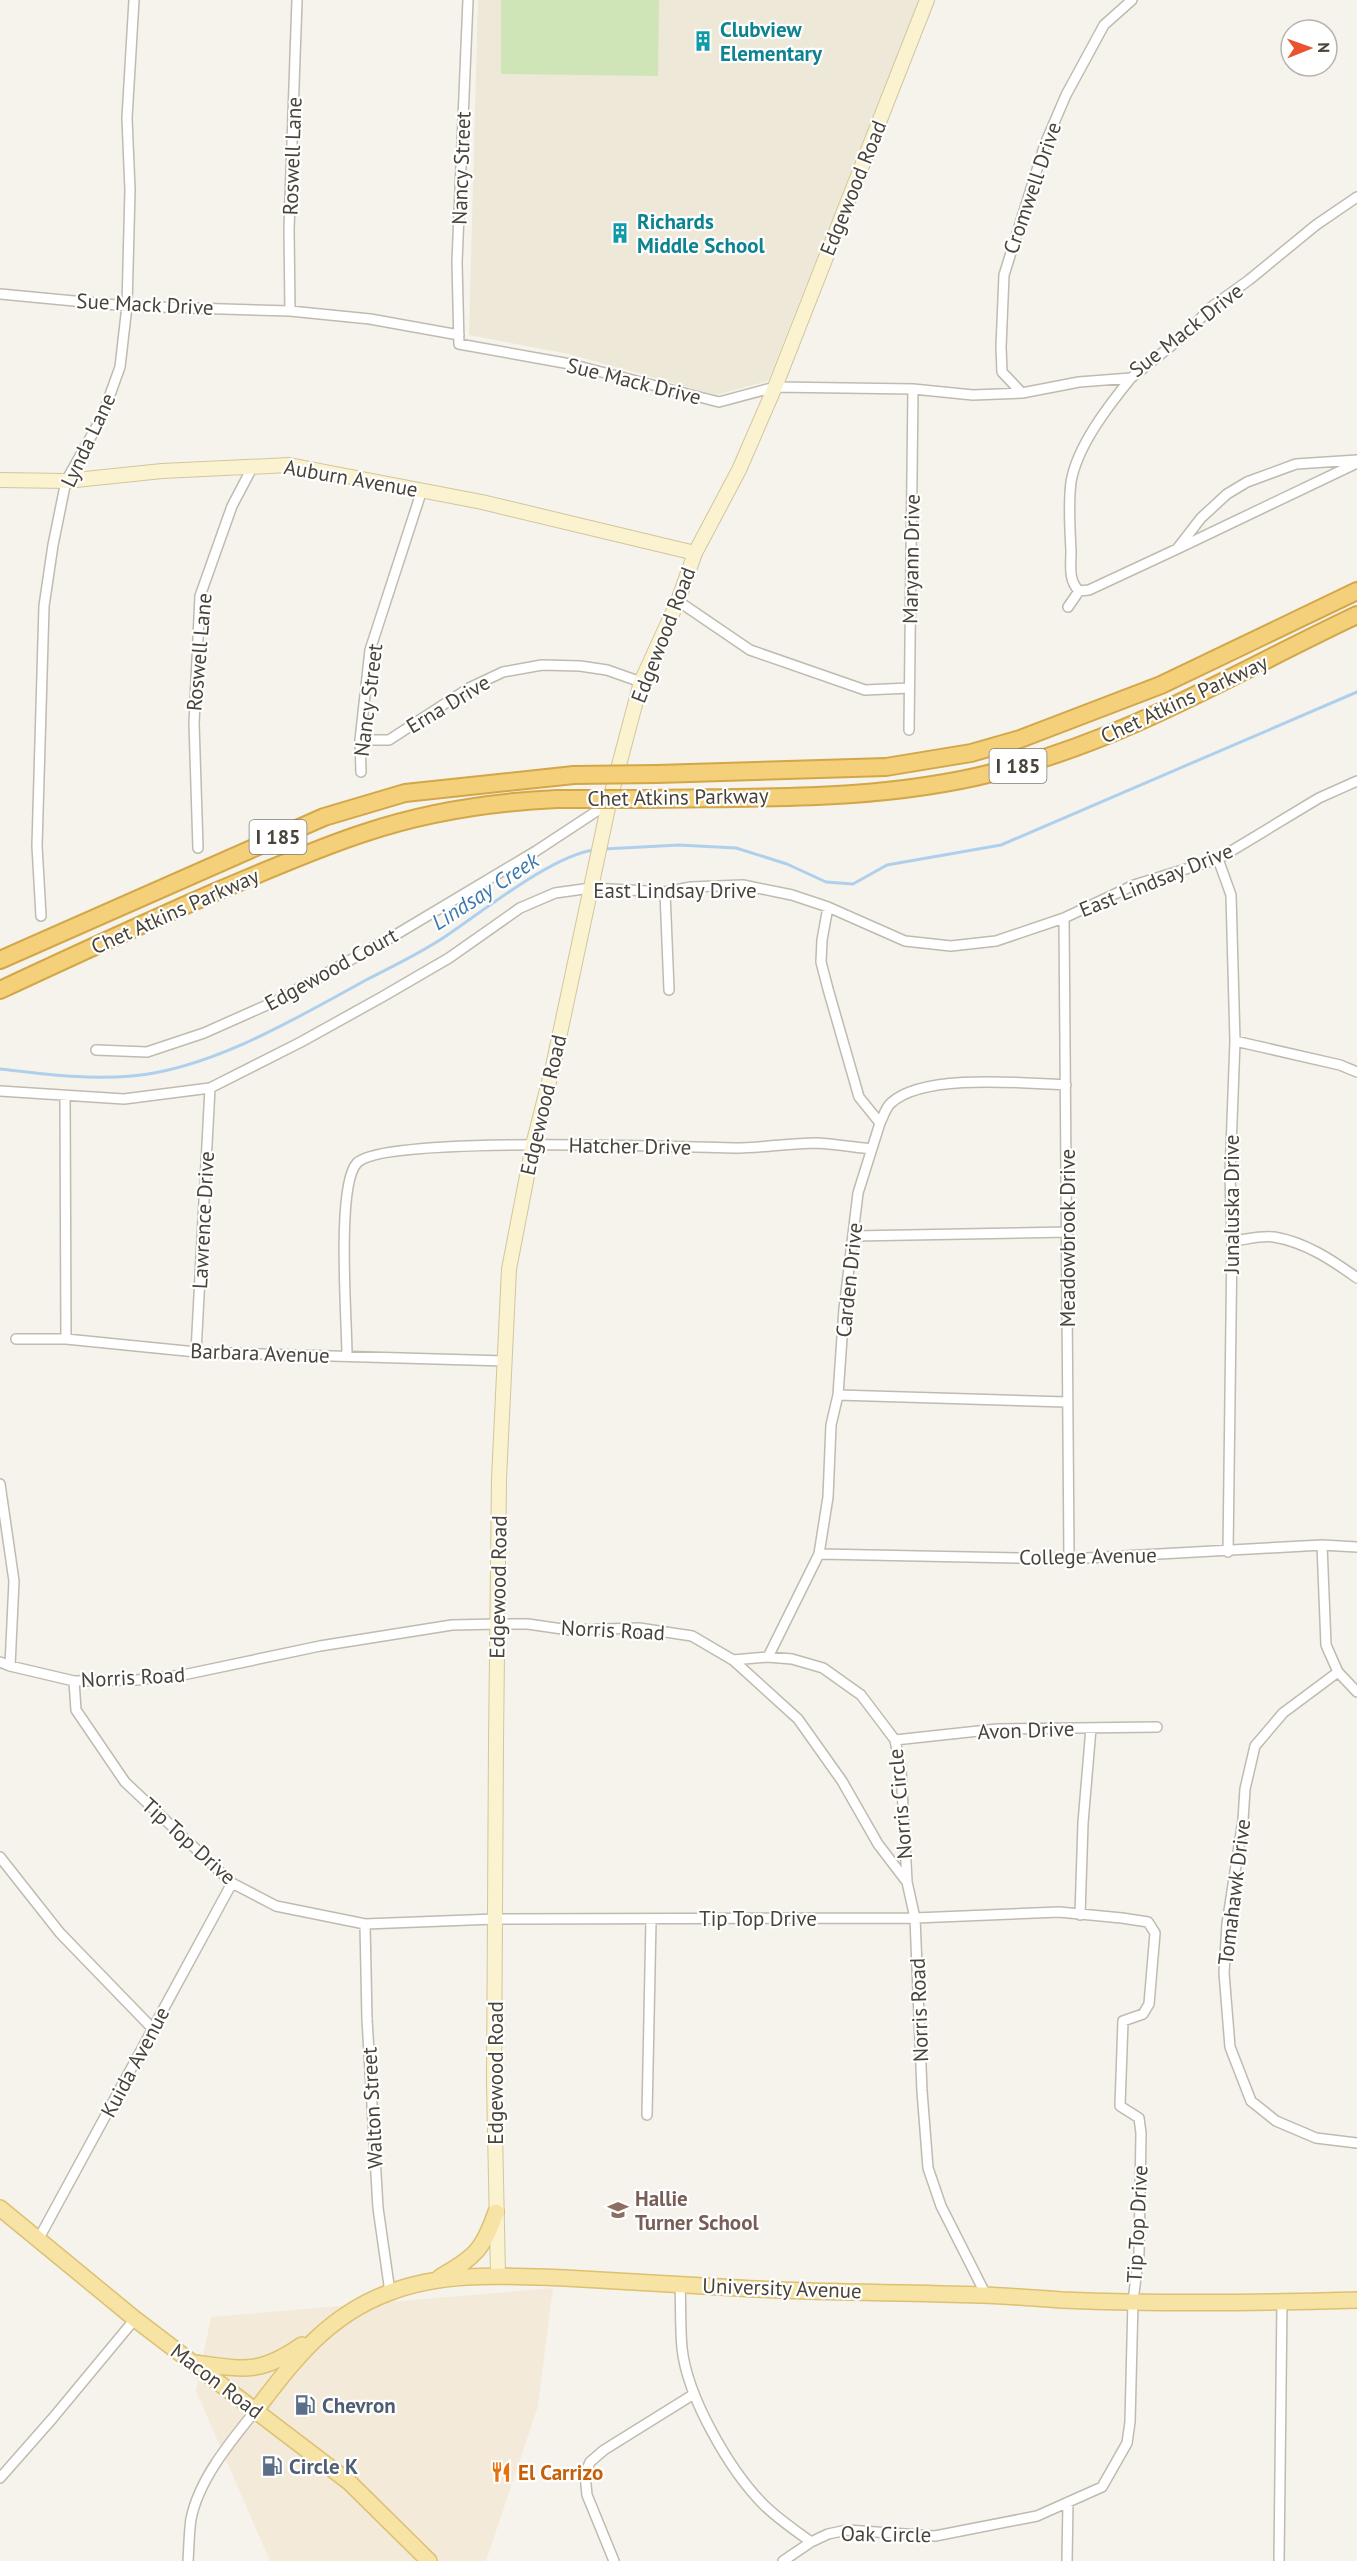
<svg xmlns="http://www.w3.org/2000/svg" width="1357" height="2561" viewBox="0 0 1357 2561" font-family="'PT Sans',sans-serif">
  <rect width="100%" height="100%" fill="#f5f3ec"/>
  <!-- commercial -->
  <path fill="#f4eada" d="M553,2288L538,2406L486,2561H270L196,2391L211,2317Z"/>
  <!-- education -->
  <path fill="#ede8d7" d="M478,0H919L768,381L716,395L569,354L469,335Z"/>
  <!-- green -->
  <path fill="#cfe5b8" d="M501,0H659L658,76L501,74Z"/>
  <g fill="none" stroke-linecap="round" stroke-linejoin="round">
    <!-- stream -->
    <path stroke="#aed0ec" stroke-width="3" d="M604,849L679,845L736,848L787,864L826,882L853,884L887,865L1001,845L1357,692
      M0,1069C44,1074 87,1080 132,1076C211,1069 297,1018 366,980C393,966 421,953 446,936C482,912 554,854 595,850"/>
    <!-- street casing -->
    <g stroke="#c0bbaf" stroke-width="12">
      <path id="street" d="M468,0L457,262L459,344L570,364L719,402L775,387L913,389L973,395L1022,393L1079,382L1131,378L1187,333L1210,308L1249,280L1316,225L1357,197
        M0,294L127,306L290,311L370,319L459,335
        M290,311L289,229L297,0
        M1022,393L1002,372L1001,347L1004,275L1045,144L1066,95L1104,25L1132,0
        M1177,549L1357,463
        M1079,591C1068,580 1071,565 1071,551C1070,528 1068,505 1071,482C1077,446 1109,405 1131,378
        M678,601L750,650L865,690L909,688
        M1068,607L1079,591L1089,590L1177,549L1201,518L1227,494L1247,482L1296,464L1357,460
        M909,730L913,389
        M360,740H389L469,688L503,672L542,665L580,666L607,670L641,682
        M361,772L360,740L370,650L422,490
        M198,848L194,723L200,596L232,506L253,466
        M1218,859L1231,895L1235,1041L1230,1175L1232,1241L1228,1552
        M665,892L669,990
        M41,916L37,846L44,606L53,545L66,481L102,417L120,367L127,306L130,190L127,118L134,0
        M1064,918L1069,1559
        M1235,1041L1340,1065L1357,1072
        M96,1050L147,1052L204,1033L276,1001L392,937L536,851L609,803
        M0,1091L124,1099L210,1088L301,1042L382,997L449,958L520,908L555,893L591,888L665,892L691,887L743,885L792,895L828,907L905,941L951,946L996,941L1064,918L1134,885L1218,859L1319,798L1357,781
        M65,1097L66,1339
        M880,1123C883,1117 886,1107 891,1103C923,1073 1023,1083 1066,1085
        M854,1236L1068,1232
        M1232,1241C1245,1240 1261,1235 1274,1237C1305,1242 1332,1260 1357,1278
        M16,1339H66L196,1352L505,1361
        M196,1352L210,1088
        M347,1356C347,1320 336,1185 357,1163C383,1135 681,1147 735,1148C762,1148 789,1143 817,1143C834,1144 853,1147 871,1149
        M838,1395L1066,1402
        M0,1484L14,1581L10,1666
        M1322,1545L1326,1645L1338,1672L1357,1692
        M819,1554L1069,1559L1322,1545L1357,1547
        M768,1657L819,1554L828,1497L831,1425L838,1395L844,1309L858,1193L880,1123L859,1097L828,989L821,962L822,940L828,907
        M733,1660L768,1657L792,1659L823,1668L861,1695L895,1740L901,1770L907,1881
        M0,1662L10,1666L74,1681L137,1680L183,1675L320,1646L452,1625L498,1624H528L569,1630L639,1628L692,1636L733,1660L798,1719L842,1781L878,1844L907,1882L915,1918L922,2091L928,2168L941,2206L986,2295
        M1338,1672L1283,1713L1255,1746L1245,1789L1243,1820L1227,1924L1224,1973L1230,2047L1251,2101L1276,2121L1316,2138L1357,2143
        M74,1681L76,1710L125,1782L232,1883L276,1906L365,1924L495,1919L915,1918L1059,1912L1122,1918L1148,1922L1155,1933L1149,2004L1143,2014L1123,2021L1120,2106L1139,2118L1141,2133L1139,2253L1133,2301L1130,2422L1127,2443L1102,2487L1037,2516L935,2536L847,2530L828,2534L811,2542L783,2561
        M895,1740L997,1729L1157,1727
        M0,1857L60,1933L153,2029
        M1080,1915L1083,1823L1091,1728
        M365,1924L367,2019L378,2208L390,2292
        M647,2115L651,1920
        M38,2240L232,1883
        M680,2283C681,2305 680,2327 682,2348C687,2397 730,2471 764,2505C778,2519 795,2530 811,2542
        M0,2478L52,2419L135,2319
        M188,2561C189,2547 189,2532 191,2519C199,2479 231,2441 256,2410
        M614,2561L587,2495L585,2474L590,2462L604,2450L694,2394
        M1067,2561L1068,2502
        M1279,2561L1282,2302"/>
    </g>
    <!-- secondary casing -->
    <g stroke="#d1c69f" stroke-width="16">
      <path id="secondary" d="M0,480L66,481L162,471L289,465L482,502L695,553
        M498,2275L494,2083L496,1742L499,1479L509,1269L533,1145L553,1066L609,803L641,682L678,601L695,553L739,470L775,387L927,0"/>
    </g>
    <!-- primary casing -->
    <g stroke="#dcc173" stroke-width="18">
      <path id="primary" d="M0,2208L135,2319L349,2482L429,2561
        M440,2277C475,2257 483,2250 496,2212
        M194,2363C244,2369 259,2375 302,2345
        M256,2410C294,2360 327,2316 388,2293C444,2271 506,2276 565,2278C623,2281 681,2285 738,2288C819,2293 900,2292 981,2295C1008,2296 1035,2298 1062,2300C1160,2304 1259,2303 1357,2300"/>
    </g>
    <!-- highway casing -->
    <g stroke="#d3a648" stroke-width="20">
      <path id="highway" d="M657,774L886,767L971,753L1020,739L1161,685L1357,591
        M650,799C763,797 881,801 992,773C1126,740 1234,673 1357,615
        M0,960L324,817L405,793L574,775
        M0,990C73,956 146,922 220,890C268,870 315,849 364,833C426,812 493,802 557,799"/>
    </g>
    <!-- street -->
    <use href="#street" stroke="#fff" stroke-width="9"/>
    <!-- secondary -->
    <use href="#secondary" stroke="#fbf2d0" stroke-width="14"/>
    <!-- primary -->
    <use href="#primary" stroke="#f7e3a3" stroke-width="15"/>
    <!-- highway -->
    <use href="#highway" stroke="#f3d079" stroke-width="16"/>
    <!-- highway-bridge casing -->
    <g stroke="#d3a648" stroke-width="20" stroke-linecap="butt">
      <path id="highway-bridge" d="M574,775L657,774
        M557,799H650"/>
    </g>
    <!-- highway-bridge -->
    <use href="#highway-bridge" stroke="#f3d079" stroke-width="16"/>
  </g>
  <!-- icons -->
  <defs>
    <g id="building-bare" transform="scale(1.62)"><path d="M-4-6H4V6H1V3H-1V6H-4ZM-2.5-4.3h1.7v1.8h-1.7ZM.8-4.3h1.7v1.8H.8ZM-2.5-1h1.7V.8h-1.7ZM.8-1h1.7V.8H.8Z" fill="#0f9aa8" stroke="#fff" stroke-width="2.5" paint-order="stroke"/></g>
    <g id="school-bare" transform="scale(1.62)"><path d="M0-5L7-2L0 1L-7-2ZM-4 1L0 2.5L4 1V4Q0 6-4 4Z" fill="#8d6e63" stroke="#fff" stroke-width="2.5" paint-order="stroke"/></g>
    <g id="fuel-bare" transform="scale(1.62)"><path d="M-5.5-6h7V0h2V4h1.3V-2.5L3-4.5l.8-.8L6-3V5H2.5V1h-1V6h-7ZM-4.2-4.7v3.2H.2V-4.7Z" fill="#5c6f8a" stroke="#fff" stroke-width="2.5" paint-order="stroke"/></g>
    <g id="restaurant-bare" transform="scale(1.62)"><path d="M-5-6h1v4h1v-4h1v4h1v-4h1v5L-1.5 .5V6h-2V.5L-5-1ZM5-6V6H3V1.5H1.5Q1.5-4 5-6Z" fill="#e8710a" stroke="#fff" stroke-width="2.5" paint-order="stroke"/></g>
  </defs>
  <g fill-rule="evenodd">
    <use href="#building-bare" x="703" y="41"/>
    <use href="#building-bare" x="620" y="233"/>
    <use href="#school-bare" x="618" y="2210"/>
    <use href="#fuel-bare" x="305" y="2405"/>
    <use href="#fuel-bare" x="272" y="2466"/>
    <use href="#restaurant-bare" x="501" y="2472"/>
  </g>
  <g text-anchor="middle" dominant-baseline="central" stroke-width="4.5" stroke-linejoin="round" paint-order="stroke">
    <!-- shield labels -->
    <g fill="#fff" stroke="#807c75" stroke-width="1.5">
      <rect x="989.5" y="749" width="57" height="34" rx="4.5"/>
      <rect x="249.5" y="820" width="57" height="34" rx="4.5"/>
    </g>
    <g font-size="20" font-weight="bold" fill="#49443a">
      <text x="1018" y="766">I 185</text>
      <text x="278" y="837">I 185</text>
    </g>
    <!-- culture labels -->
    <g font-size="21" font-weight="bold" fill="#0d838f" stroke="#fff" text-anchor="start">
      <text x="720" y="29">Clubview<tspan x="720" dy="24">Elementary</tspan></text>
      <text x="637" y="221">Richards<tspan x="637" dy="24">Middle School</tspan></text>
    </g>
    <!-- street labels -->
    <g font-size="21" fill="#49443a" stroke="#fff">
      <text transform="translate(292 156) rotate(-88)">Roswell Lane</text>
      <text transform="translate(461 168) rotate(-88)">Nancy Street</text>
      <text transform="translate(853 188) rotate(-68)">Edgewood Road</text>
      <text transform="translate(1032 188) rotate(-71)">Cromwell Drive</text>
      <text transform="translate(145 304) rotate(3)">Sue Mack Drive</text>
      <text transform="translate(1186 330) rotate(-38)">Sue Mack Drive</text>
      <text transform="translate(634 381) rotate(14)">Sue Mack Drive</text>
      <text transform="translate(88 440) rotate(-65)">Lynda Lane</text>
      <text transform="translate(351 478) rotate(10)">Auburn Avenue</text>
      <text transform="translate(911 559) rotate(-89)">Maryann Drive</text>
      <text transform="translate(663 635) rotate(-69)">Edgewood Road</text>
      <text transform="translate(199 652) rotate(-85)">Roswell Lane</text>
      <text transform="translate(1184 699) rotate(-25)">Chet Atkins Parkway</text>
      <text transform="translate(368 700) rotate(-83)">Nancy Street</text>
      <text transform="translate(448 704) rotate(-31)">Erna Drive</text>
      <text transform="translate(678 797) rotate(-1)">Chet Atkins Parkway</text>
      <text transform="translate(1156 880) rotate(-22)">East Lindsay Drive</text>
      <text x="675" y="890">East Lindsay Drive</text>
      <text transform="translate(175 911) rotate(-24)">Chet Atkins Parkway</text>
      <text transform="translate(331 969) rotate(-29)">Edgewood Court</text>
      <text transform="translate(543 1105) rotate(-77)">Edgewood Road</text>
      <text transform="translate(630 1146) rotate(1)">Hatcher Drive</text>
      <text transform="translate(1231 1204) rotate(-90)">Junaluska Drive</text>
      <text transform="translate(203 1220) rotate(-87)">Lawrence Drive</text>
      <text transform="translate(1067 1238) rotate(-90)">Meadowbrook Drive</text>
      <text transform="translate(849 1280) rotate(-84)">Carden Drive</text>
      <text transform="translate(260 1353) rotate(2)">Barbara Avenue</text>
      <text transform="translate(1088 1556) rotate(-1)">College Avenue</text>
      <text transform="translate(498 1587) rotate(-89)">Edgewood Road</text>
      <text transform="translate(613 1630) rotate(3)">Norris Road</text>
      <text transform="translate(133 1677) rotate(-3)">Norris Road</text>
      <text transform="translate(1026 1730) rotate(-2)">Avon Drive</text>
      <text transform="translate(900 1804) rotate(-95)">Norris Circle</text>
      <text transform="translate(189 1841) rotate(42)">Tip Top Drive</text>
      <text transform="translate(1234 1892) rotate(-83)">Tomahawk Drive</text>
      <text x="758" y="1918">Tip Top Drive</text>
      <text transform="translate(919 2010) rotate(-92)">Norris Road</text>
      <text transform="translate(135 2062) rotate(-62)">Kuida Avenue</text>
      <text transform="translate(495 2073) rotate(-90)">Edgewood Road</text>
      <text transform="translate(372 2108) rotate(-93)">Walton Street</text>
      <text transform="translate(1137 2224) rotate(-87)">Tip Top Drive</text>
      <text transform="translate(782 2288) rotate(2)">University Avenue</text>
      <text transform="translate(217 2381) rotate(37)">Macon Road</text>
      <text transform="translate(886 2534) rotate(1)">Oak Circle</text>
    </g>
    <!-- education labels -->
    <g font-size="21" font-weight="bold" fill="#785e54" stroke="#fff" text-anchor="start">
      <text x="635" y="2198">Hallie<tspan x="635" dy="24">Turner School</tspan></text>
    </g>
    <!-- service labels -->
    <g font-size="21" font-weight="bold" fill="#4e5e75" stroke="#fff" text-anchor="start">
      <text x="322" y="2405">Chevron</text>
      <text x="289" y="2466">Circle K</text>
    </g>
    <!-- food labels -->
    <g font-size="21" font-weight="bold" fill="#c56008" stroke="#fff" text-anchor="start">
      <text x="518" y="2472">El Carrizo</text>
    </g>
    <!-- water labels -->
    <g font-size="22" font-style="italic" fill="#3a78ae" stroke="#fff">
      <text transform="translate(485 891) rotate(-33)">Lindsay Creek</text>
    </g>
  </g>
  <!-- north arrow -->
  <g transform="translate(1309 48) rotate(89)"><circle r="28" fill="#ffffff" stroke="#b6b4b0" stroke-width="1.5"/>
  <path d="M0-4.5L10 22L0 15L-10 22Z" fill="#ea532e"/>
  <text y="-9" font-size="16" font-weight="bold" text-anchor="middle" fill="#49443a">N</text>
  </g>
</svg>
